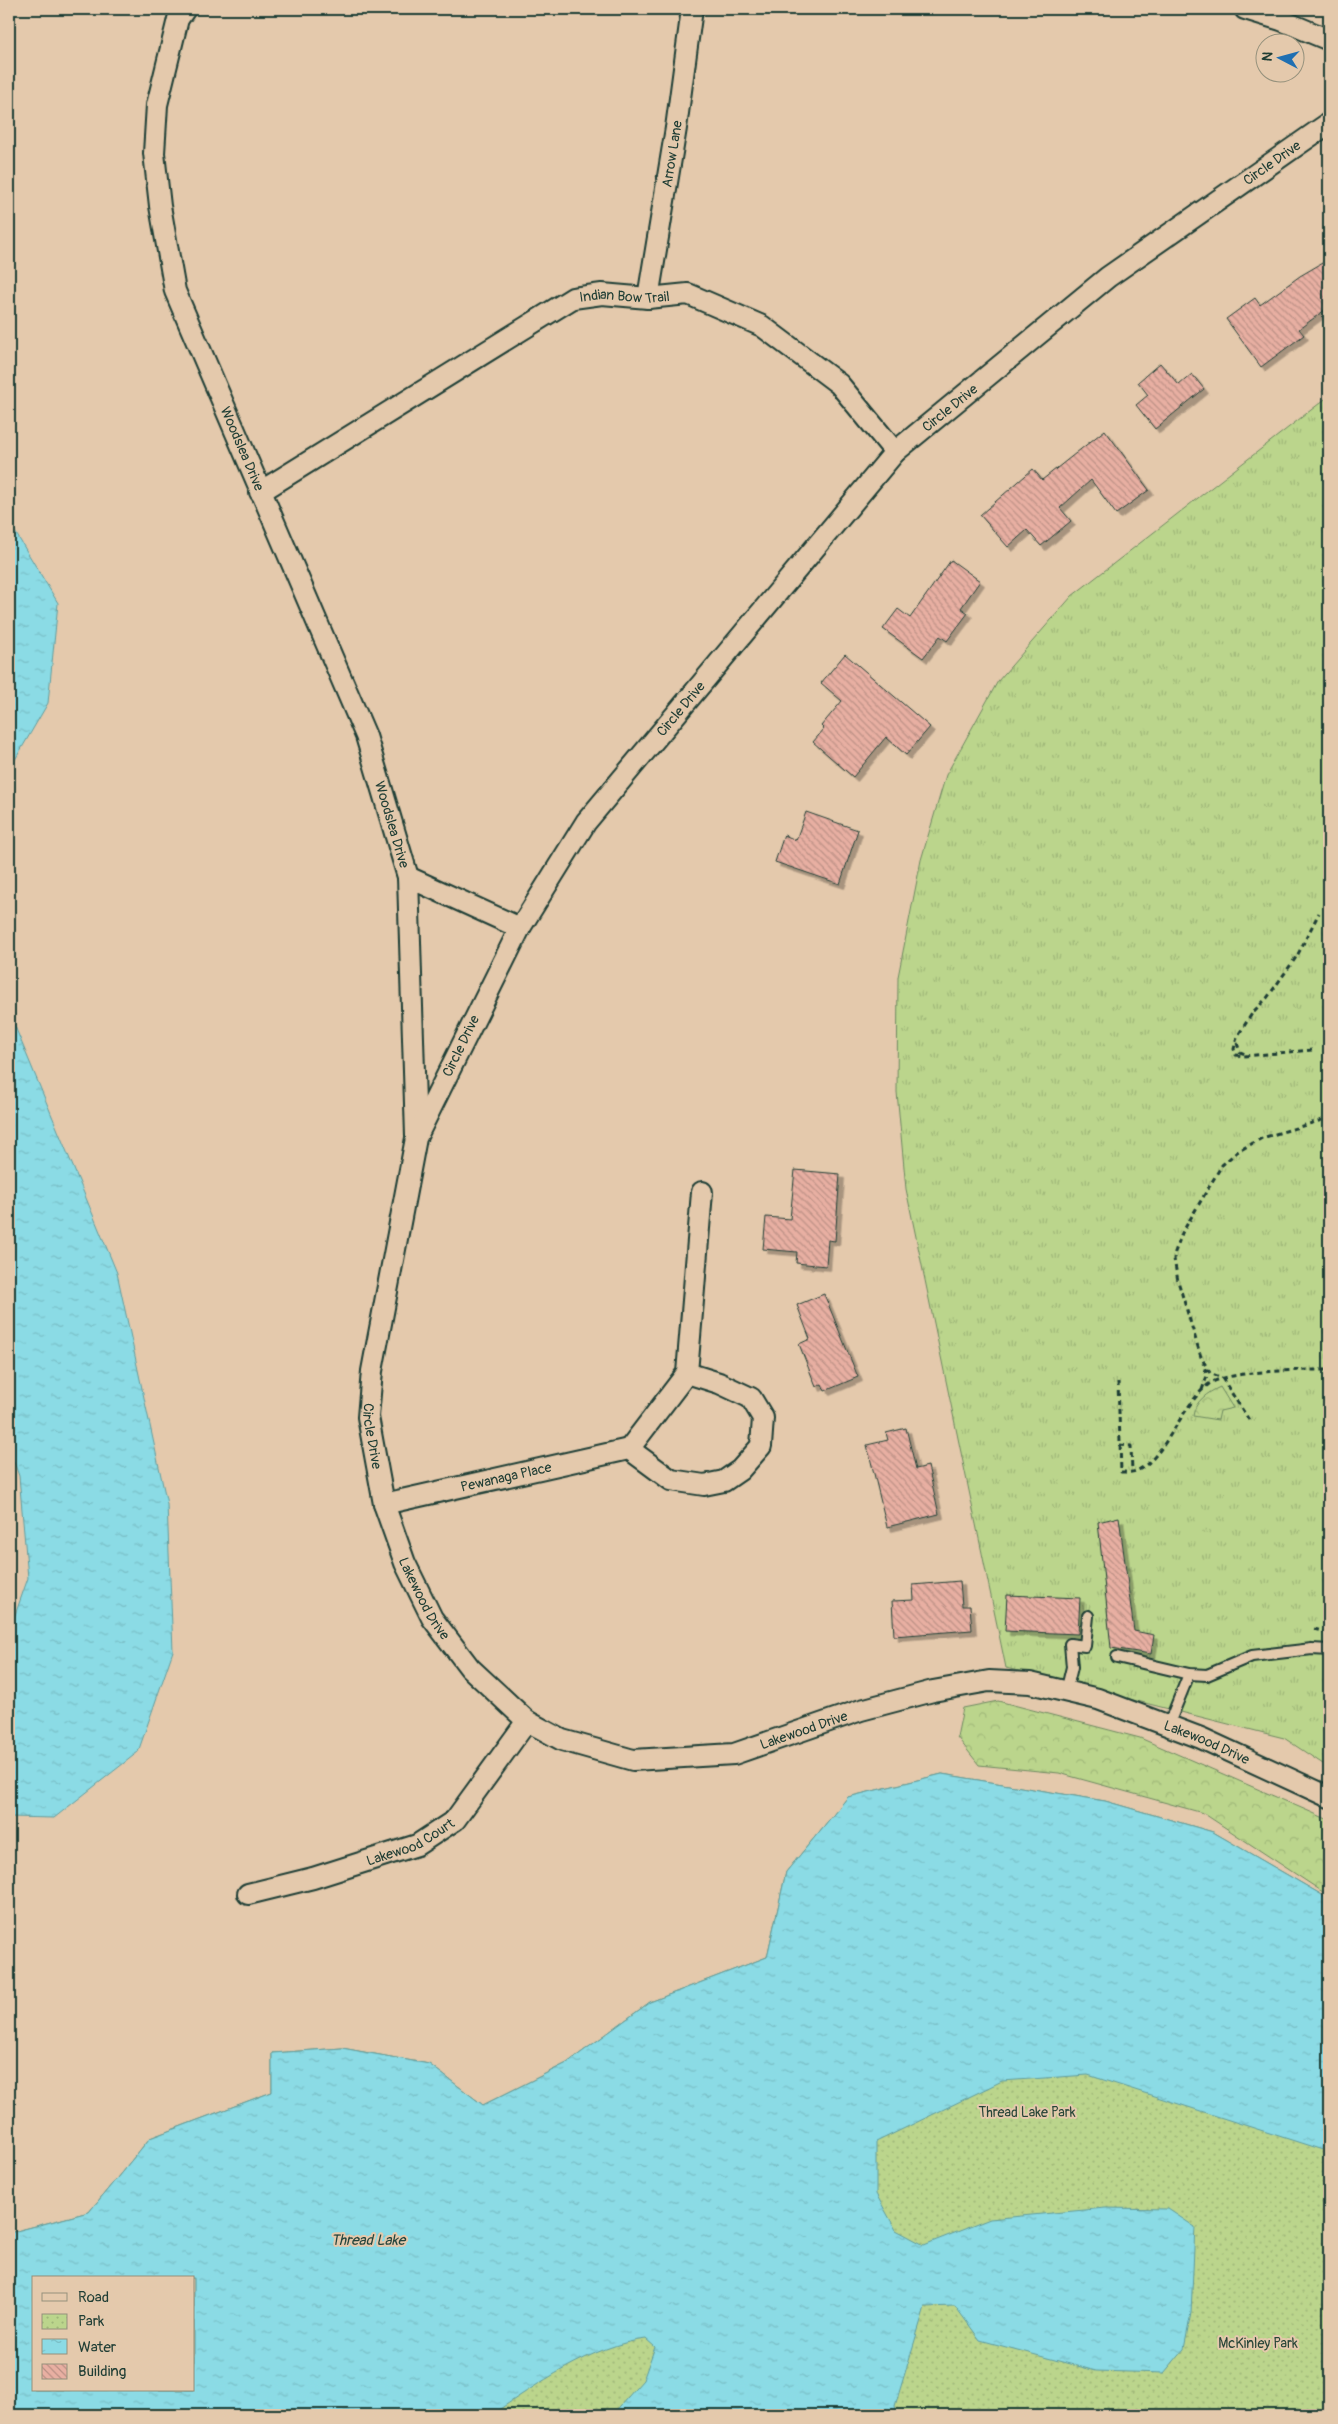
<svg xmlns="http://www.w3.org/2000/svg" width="1338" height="2424" viewBox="0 0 1338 2424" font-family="Pangolin,sans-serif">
  <defs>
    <pattern id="grass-tufts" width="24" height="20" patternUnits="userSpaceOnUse" patternTransform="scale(1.25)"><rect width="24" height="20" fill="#bbd58c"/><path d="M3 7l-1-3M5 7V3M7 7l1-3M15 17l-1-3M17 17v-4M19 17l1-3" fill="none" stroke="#a0b879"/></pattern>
    <pattern id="forest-crowns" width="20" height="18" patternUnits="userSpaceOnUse" patternTransform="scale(1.25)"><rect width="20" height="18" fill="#bbd58c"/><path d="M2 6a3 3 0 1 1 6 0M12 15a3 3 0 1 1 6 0" fill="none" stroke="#a0b879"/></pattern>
    <pattern id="park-dots" width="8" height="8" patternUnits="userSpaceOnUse" patternTransform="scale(1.25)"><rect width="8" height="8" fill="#bbd58c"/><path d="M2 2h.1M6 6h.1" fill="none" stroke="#a0b879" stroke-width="1.8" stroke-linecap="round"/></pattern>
    <pattern id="water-ripples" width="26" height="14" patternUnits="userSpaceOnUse" patternTransform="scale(1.25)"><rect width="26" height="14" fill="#8bdbe5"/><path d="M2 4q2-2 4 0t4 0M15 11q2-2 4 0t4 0" fill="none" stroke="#78bdc5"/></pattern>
    <pattern id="building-back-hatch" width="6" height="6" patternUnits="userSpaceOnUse" patternTransform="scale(1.25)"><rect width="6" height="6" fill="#e8afa2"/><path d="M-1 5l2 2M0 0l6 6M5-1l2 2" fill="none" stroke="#bb9085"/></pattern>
    <filter id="shadow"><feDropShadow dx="4.5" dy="4.5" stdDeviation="0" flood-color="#0004"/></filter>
  </defs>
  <rect width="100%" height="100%" fill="#e4c9ac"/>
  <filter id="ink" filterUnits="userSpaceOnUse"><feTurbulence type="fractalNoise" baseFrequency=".02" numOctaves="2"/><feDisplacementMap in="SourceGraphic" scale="10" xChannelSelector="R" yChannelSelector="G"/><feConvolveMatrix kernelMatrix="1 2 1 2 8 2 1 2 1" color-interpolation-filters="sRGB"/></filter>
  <g filter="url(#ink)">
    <!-- grass -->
    <path fill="url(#grass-tufts)" stroke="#6d8960" d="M1329,396V1768L1284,1738L1006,1668L906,1189L897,1092L898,977L921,860L946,775L998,681L1072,596Z"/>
    <!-- forest -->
    <path fill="url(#forest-crowns)" stroke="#6d8960" d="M1220,1387L1233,1408L1220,1411L1218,1420L1193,1416C1195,1401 1207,1393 1220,1387Z
      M998,1701L1140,1738L1329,1820V1896L1203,1813L1059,1773L979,1765L957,1737L963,1708Z"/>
    <!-- park -->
    <path fill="url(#park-dots)" stroke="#6d8960" fill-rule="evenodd" d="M942,1774L1105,1801L1213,1832L1329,1899V2415H9V2233L89,2212L150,2138L272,2092V2053L342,2048L429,2064L483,2105L567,2063L650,2002L767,1957L786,1872L848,1797ZM34,2278H194V2390H34Z"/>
    <!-- water -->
    <path fill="url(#water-ripples)" stroke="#609c9e" fill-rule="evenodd" d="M9,522L58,603L48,703L9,770Z
      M9,1012L117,1273L167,1504L173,1651L138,1752L54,1818L9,1817V1632L28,1578L19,1476L9,1448Z
      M942,1774L1105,1801L1213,1832L1329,1899V2152L1088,2075L1002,2081L876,2142V2194L896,2230L924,2245L990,2219L1105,2208L1168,2209L1195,2227L1191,2313L1184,2349L1164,2373L1096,2371L980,2340L955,2306L925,2307L895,2406L898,2415H612L643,2380L655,2347L646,2339C592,2345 536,2385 491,2415H9V2233L89,2212L150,2138L272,2092V2053L342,2048L429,2064L483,2105L567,2063L650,2002L767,1957L786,1872L848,1797ZM34,2278H194V2390H34Z"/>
    <!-- building -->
    <path fill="url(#building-back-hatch)" stroke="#1f3d34" filter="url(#shadow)" d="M1329,259V307L1299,329L1304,335L1261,367L1226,319L1255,298L1260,305L1300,276Z
      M1160,363L1179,385L1192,374L1204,389L1155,429L1136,405L1148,395L1138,382Z
      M1105,430L1149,490L1116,514L1091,480L1060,508L1071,521L1041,546L1027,530L1008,547L980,515L1033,469L1042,480Z
      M951,560L980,581L961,608L968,613L947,641L940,636L923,658L883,629L898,609L910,618Z
      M845,654L930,727L906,755L886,737L853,777L813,742L824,729L821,726L842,701L821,683Z
      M806,812L858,830L840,884L775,862L784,835L796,840Z
      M795,1170L840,1174L835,1241L828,1240L826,1266L796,1263L797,1252L763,1249L766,1217L790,1219Z
      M824,1294L858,1377L825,1391L822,1384L816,1387L799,1344L810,1339L797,1305Z
      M906,1428L916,1469L928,1466L939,1514L887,1527L867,1445L888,1440L886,1433Z
      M1119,1517L1134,1631L1154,1635L1151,1654L1111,1648L1098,1522Z
      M960,1581L962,1606H970L972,1630L894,1636L892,1601L914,1600L913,1585Z
      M1007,1595L1080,1598L1078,1634L1005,1631Z"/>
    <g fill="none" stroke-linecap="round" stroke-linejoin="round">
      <!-- service casing -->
      <g stroke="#1f3d34" stroke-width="14">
        <path id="service" d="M1117,1657L1189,1674
          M1066,1692L1072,1667L1070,1644L1085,1646L1088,1616
          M1168,1726L1189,1674L1207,1675L1252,1656L1312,1649L1329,1650"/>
      </g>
      <!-- minor casing -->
      <g stroke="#1f3d34" stroke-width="24">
        <g id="minor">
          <path id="s1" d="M185,9L178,19L157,105L154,153L160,206L175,291L366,736L408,877L416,1136"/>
          <path d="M1245,9L1281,20L1329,40"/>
          <path id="s2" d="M1329,123L1108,277L895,452L586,822L520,928L416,1138L372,1371L368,1417L384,1504L405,1563L432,1618L470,1668L527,1721L562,1740L633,1760L734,1754L861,1710L933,1691L989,1681L1030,1683L1098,1699L1201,1738L1329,1797"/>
          <path id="s3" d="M648,298L676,128L692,9"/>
          <path id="s4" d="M260,492L573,298L602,294L648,298L688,294L762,326L839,384L895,452"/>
          <path d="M408,877L520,928"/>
          <path d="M629,1449L687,1373L702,1192"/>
          <path id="s5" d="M384,1504L629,1449L671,1480L704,1485L724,1481L740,1470L761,1446L763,1418L751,1398L719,1383L687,1373"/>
          <path id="s6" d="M248,1894L313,1878L417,1845L455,1820L527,1721"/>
        </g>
      </g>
      <!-- path -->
      <path stroke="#1f3d34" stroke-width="3" stroke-dasharray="5 4" stroke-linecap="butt" d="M1237,1043L1240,1052L1248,1055
        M1312,1050L1244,1056L1236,1055L1234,1049L1237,1037L1253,1012L1267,998L1297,956L1319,913
        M1118,1382L1121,1472C1126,1472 1132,1473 1136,1471C1165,1459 1181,1405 1209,1384C1230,1370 1302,1370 1329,1370
        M1202,1390L1207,1376L1203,1363
        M1249,1420L1222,1378L1210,1373L1201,1357L1178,1281L1174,1259L1175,1252L1182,1233L1222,1165L1237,1152L1262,1138L1329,1118
        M1120,1445L1131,1446L1132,1472
        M1314,1629L1329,1633"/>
      <!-- service -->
      <use href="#service" stroke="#e4c9ac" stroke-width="10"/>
      <!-- minor -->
      <use href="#minor" stroke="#e4c9ac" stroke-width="20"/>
    </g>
  </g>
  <g text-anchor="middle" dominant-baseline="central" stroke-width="4" stroke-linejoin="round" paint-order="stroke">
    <!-- street labels -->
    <g font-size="14" fill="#1f3d34" stroke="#e4c9ac">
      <text stroke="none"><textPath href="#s3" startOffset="146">Arrow Lane</textPath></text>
      <text transform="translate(1272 163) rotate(-35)">Circle Drive</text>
      <text stroke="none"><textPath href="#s4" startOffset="420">Indian Bow Trail</textPath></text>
      <text transform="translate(950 408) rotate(-39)">Circle Drive</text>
      <text stroke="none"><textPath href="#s1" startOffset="460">Woodslea Drive</textPath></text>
      <text transform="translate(681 709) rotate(-50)">Circle Drive</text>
      <text stroke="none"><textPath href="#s1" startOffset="865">Woodslea Drive</textPath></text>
      <text transform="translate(461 1046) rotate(-64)">Circle Drive</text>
      <text stroke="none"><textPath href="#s2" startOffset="1689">Circle Drive</textPath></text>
      <text stroke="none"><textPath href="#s5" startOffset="125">Pewanaga Place</textPath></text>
      <text stroke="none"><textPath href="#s2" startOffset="1861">Lakewood Drive</textPath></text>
      <text stroke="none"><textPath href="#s2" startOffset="2311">Lakewood Drive</textPath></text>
      <text stroke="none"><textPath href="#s2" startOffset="2731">Lakewood Drive</textPath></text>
      <text stroke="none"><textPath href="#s6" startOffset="171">Lakewood Court</textPath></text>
    </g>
    <!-- park labels -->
    <g font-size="14" fill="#274538" stroke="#e4c9ac">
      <text x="1027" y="2112">Thread Lake Park</text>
      <text x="1258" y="2343">McKinley Park</text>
    </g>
    <!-- water labels -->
    <g font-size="15" font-style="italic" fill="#24453d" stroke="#e4c9ac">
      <text x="368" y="2240">Thread Lake</text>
    </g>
  </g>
  <!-- margin -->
  <rect width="1338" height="2424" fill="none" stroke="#e4c9ac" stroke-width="30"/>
  <rect x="15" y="15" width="1308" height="2394" fill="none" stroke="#1f3d34" stroke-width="2" filter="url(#ink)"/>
  <!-- legend -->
  <rect x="32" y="2276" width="162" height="115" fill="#e4c9ac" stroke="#95917c"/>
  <rect x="42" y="2293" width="25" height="8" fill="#e4c9ac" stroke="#95917c"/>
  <text x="78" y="2302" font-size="15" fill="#1f3d34">Road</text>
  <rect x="42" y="2314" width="25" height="15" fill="url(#park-dots)" stroke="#95917c"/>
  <text x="78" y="2326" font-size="15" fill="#1f3d34">Park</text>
  <rect x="42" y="2339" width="25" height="15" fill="url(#water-ripples)" stroke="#95917c"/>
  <text x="78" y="2352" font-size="15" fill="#1f3d34">Water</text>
  <rect x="42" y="2364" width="25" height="15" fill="url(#building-back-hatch)" stroke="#95917c"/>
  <text x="78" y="2376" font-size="15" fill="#1f3d34">Building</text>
  <!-- north arrow -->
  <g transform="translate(1280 58) rotate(276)"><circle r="24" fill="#e4c9ac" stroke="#95917c"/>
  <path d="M0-4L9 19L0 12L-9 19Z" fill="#1f6fb2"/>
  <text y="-8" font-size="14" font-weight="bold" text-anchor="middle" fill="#1f3d34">N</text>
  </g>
</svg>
